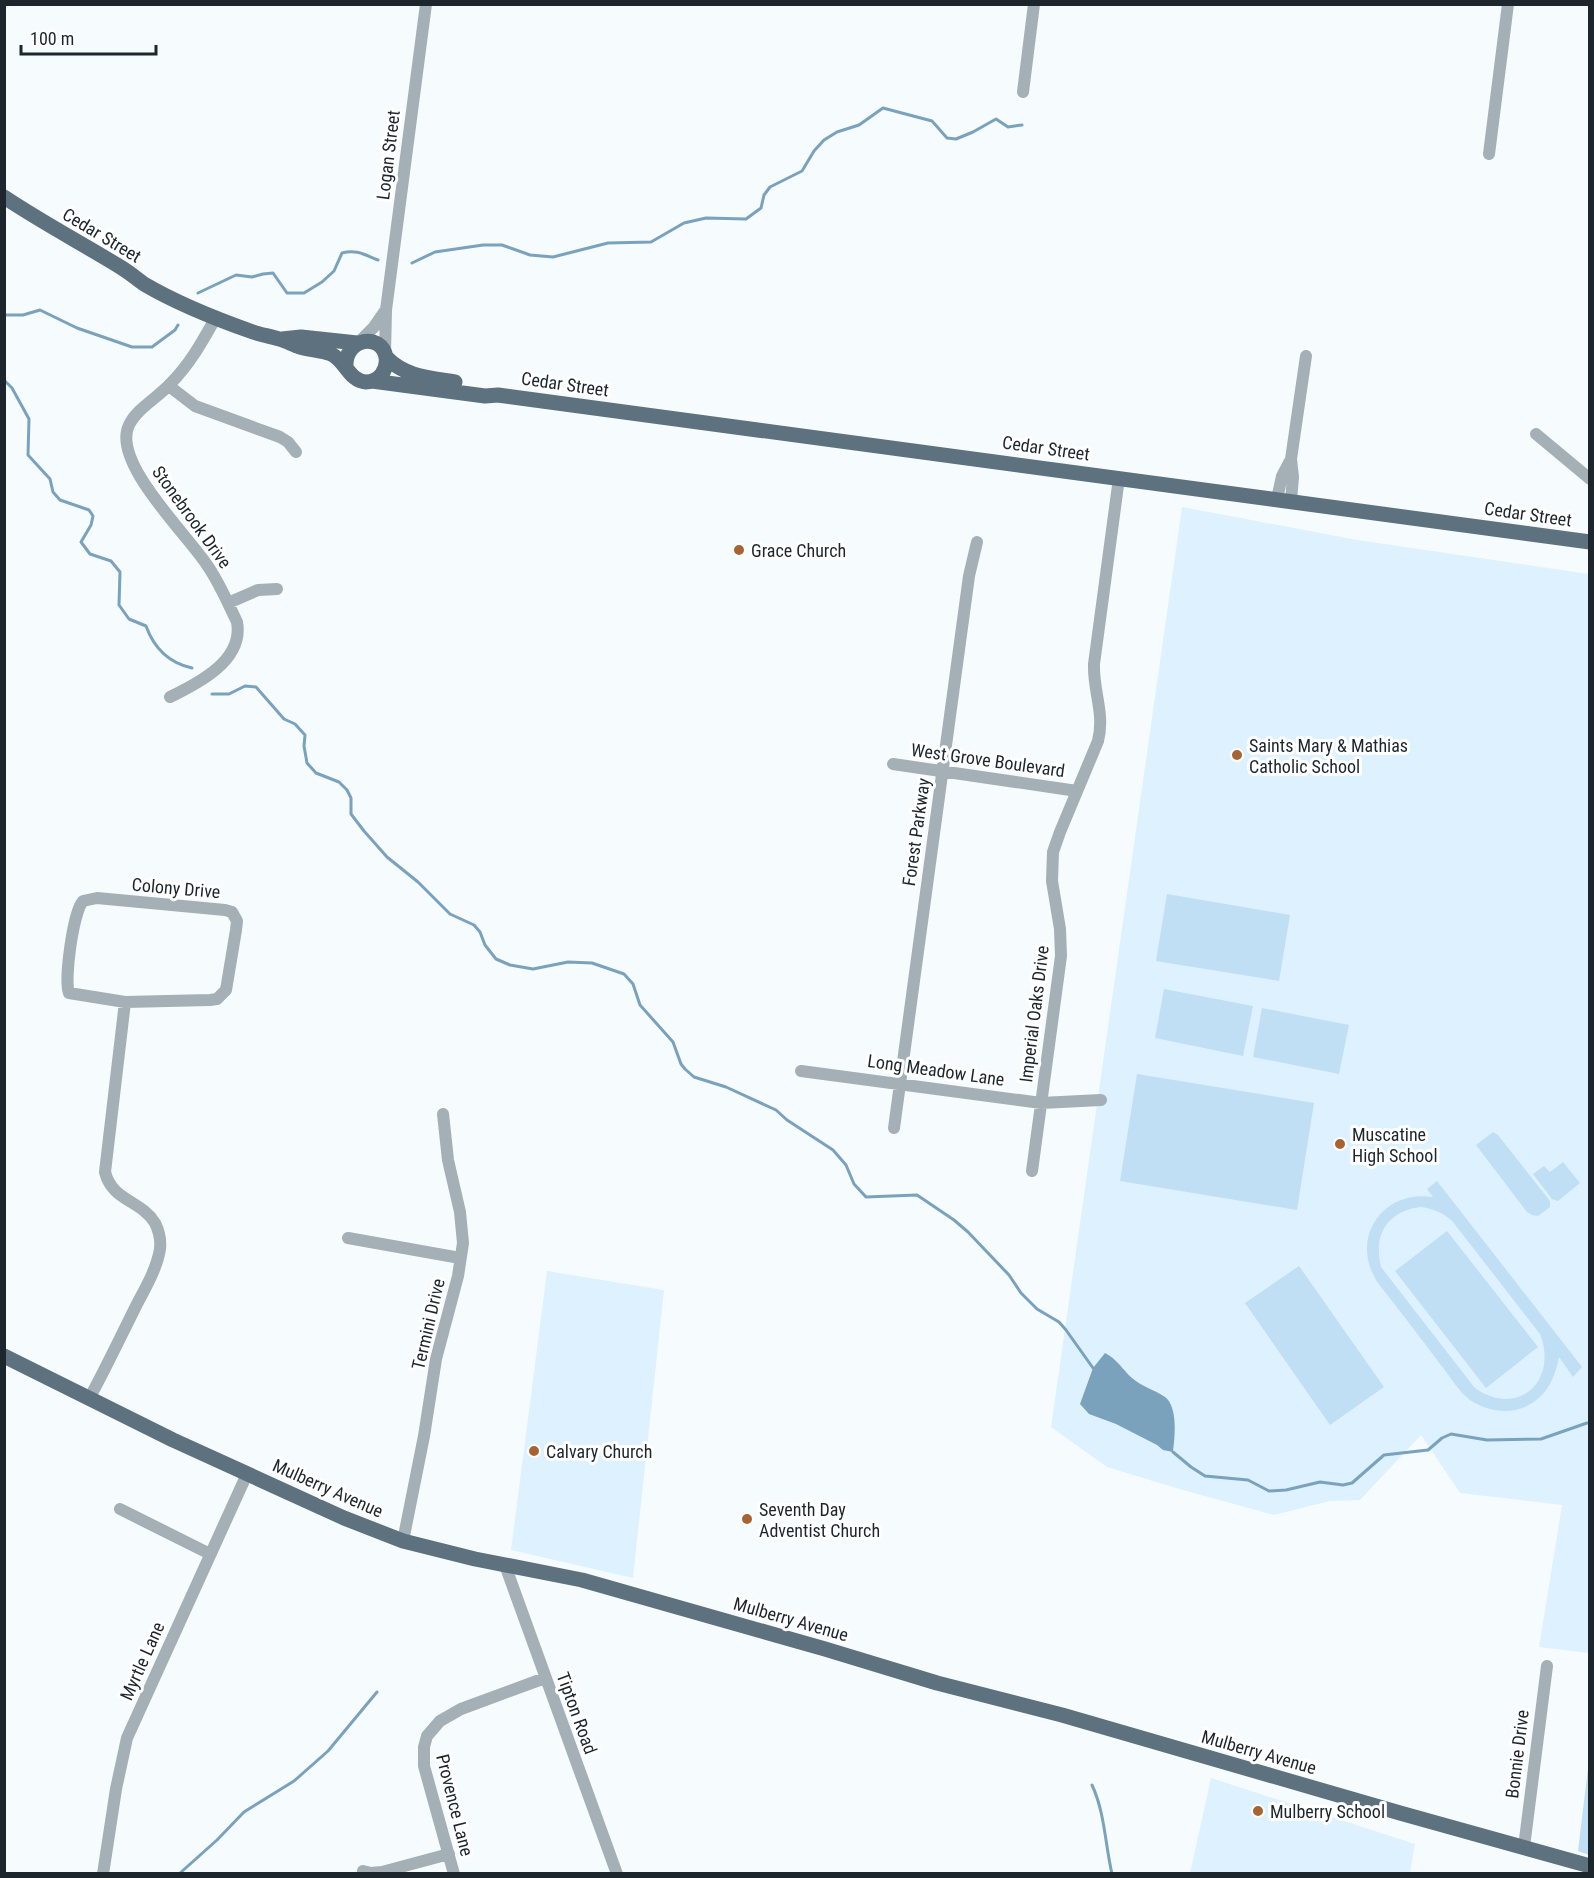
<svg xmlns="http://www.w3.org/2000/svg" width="1594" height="1878" viewBox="0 0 1594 1878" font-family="'Roboto Condensed',sans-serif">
  <rect width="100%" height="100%" fill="#f6fbfe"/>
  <!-- built -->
  <path fill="#ddf1ff" d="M1182,507L1357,540L1589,574V1653L1539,1647L1562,1505L1460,1493L1421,1435L1360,1500L1330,1501L1274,1515L1176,1488L1107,1467L1051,1427Z
    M547,1271L664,1290L633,1578L511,1550Z
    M1211,1778L1415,1844L1410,1873H1190Z"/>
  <!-- green -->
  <path fill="#c0dff4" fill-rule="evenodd" d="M1167,894L1290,915L1279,981L1156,961Z
    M1164,989L1253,1006L1243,1056L1155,1038Z
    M1262,1008L1349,1025L1339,1074L1253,1057Z
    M1137,1074L1314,1103L1297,1210L1120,1181Z
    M1493,1132L1498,1135L1550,1201V1207L1538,1216L1532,1215L1527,1212L1476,1145Z
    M1563,1162L1580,1183L1558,1201L1552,1199L1533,1174L1544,1166L1550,1172Z
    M1437,1181L1582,1367L1573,1377L1559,1357C1555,1378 1547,1396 1527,1406C1509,1415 1486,1411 1470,1400C1458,1391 1450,1376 1440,1364C1420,1337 1399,1310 1378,1283C1349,1240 1381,1189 1433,1197L1427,1189ZM1421,1207C1434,1209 1444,1213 1453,1222L1540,1334C1559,1382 1516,1419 1474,1387L1381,1267C1373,1235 1387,1211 1421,1207Z
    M1447,1231L1538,1347L1486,1388L1395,1271Z
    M1299,1266L1384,1387L1330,1425L1245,1303Z
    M1589,1760V1855L1578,1851Z"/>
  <!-- water -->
  <path fill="#7aa2bd" d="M1105,1353C1117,1359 1123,1370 1132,1378C1142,1387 1155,1390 1165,1397C1178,1407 1175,1437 1173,1452L1163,1450L1157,1445L1116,1424L1089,1414L1080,1404L1093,1368Z"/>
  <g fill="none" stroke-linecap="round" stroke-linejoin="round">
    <!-- stream -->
    <path stroke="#7aa2bd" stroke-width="3" d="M412,263L435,252L483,245H502L530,255L553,257L608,243L651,242L684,223L706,218L746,219L761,208L764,195L770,187L802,171L814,151L824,140L837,132L859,125L883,108L932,121L947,138L956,139L973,132L996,119L1008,127L1022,125
      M198,293L236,275L252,277L263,274L273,273L287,293H304L322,282L334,271L342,253C357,249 365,255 378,260
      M4,315H23L40,310L77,328L132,347H152L175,330L178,325
      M4,380L12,388L29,419L28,455L50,479L53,492L60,500L89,510L93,516L91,525L81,542L90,554L111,561L120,572L119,605L129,619L146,626C154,648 169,663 192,668
      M212,694H229L245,686L256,687L284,719L295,724L305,735L304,746L307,763L316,773L339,782L347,790L351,798V814L364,831L387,857L418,882L450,914L474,925L480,932L485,945L496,959L510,965L533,969L568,962L592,963L624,974L633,984L640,1005L673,1042L681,1064L685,1069L694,1077L726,1087L776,1110L787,1120L833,1150L846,1165L854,1184L866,1197L917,1195L954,1220L968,1232L1009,1275L1021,1293L1037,1309L1059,1322L1066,1330L1093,1368
      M1173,1452L1191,1467L1205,1476L1248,1480L1269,1491L1286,1490L1320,1482L1343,1485L1352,1483L1384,1455L1428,1450L1442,1438L1451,1434L1487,1440L1541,1439L1587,1423
      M1092,1785C1105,1813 1105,1844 1112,1874
      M179,1874L217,1840L244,1812L294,1781L328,1751L377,1692"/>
    <!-- minor -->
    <path stroke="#a4afb6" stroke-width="12" d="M1023,92L1034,4
      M1489,154L1508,4
      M359,342L374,327L385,311
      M385,353L386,310L426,4
      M169,386L195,406L280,437L288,442L296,452
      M1536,434L1590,479
      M1291,459L1293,477L1291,501
      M1277,499L1282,476L1291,459L1306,356
      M228,603L258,590L277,589
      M170,697C199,683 244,660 237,622C228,603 219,582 207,565C187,534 111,462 129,425C137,408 159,397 171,383C190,364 202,342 215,319
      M893,764L1077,791
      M97,898L225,910L232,912L237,921L236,930L226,990L217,999L210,1000L125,1002L69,993C64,980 73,912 83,901Z
      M801,1071L1041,1103L1101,1100
      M894,1128L969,576L977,542
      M1032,1171L1061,956L1060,929L1052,881L1053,852L1060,832L1098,741C1105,713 1093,692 1094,664L1119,478
      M348,1238L460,1258
      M89,1399C106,1368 121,1336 137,1304C146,1287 157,1268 160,1249C161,1240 159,1231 155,1223C141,1200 112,1201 105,1172L125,1002
      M120,1509L210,1554
      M403,1541L424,1436L436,1359L458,1276L463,1243L460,1212L448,1160L443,1114
      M505,1565L617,1874
      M1524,1847L1547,1666
      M363,1871L371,1873L382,1872L449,1854
      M103,1874L116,1789L127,1738L247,1474
      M454,1874L424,1766V1747L427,1736L440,1721L461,1709L545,1678"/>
    <!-- major -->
    <path stroke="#5d717e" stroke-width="15" d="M4,197C43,223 83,244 122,268C130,273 137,279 144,284C178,304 216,319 253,332C261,335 270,336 279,339C287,341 293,345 300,347C310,350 322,350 331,354C346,361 349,381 366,382C379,382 388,370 386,357C381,332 345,338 346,366
      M282,339L301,337L357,343
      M386,357C405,377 430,378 455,382
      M372,381L485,396L498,395L1590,542
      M4,1356L173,1440L344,1518L403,1541L475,1559L582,1580L825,1649L937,1683L1062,1715L1400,1813L1590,1866"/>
  </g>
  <!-- markers -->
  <g fill="#a76432" stroke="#fff" stroke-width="2">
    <circle cx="739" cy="550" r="6"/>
    <circle cx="1237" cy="755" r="6"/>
    <circle cx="1340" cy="1144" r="6"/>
    <circle cx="534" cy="1451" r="6"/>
    <circle cx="747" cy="1519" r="6"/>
    <circle cx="1258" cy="1811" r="6"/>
  </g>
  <g text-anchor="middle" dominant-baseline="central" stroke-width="6" stroke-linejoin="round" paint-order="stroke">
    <!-- street labels -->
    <g font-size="18" fill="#1c262c" stroke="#fff">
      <text transform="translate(388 155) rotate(-83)">Logan Street</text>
      <text transform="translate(102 235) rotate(31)">Cedar Street</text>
      <text transform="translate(565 384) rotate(8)">Cedar Street</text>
      <text transform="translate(1046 448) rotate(8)">Cedar Street</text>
      <text transform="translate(1528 514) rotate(8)">Cedar Street</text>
      <text transform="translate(192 517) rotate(54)">Stonebrook Drive</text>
      <text transform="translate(988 760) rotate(8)">West Grove Boulevard</text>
      <text transform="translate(916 832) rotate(-82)">Forest Parkway</text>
      <text transform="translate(176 888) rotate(5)">Colony Drive</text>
      <text transform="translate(1034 1014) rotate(-83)">Imperial Oaks Drive</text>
      <text transform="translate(936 1070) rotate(8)">Long Meadow Lane</text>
      <text transform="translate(428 1324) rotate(-77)">Termini Drive</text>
      <text transform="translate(328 1488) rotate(24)">Mulberry Avenue</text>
      <text transform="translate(791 1619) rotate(16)">Mulberry Avenue</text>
      <text transform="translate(142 1661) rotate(-66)">Myrtle Lane</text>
      <text transform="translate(577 1713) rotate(70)">Tipton Road</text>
      <text transform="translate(1259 1752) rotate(16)">Mulberry Avenue</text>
      <text transform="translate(1517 1754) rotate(-83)">Bonnie Drive</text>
      <text transform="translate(455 1805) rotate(76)">Provence Lane</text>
    </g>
    <!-- poi labels -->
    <g font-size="18" fill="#1c262c" stroke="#fff" text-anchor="start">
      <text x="751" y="550">Grace Church</text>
      <text x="1249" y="745">Saints Mary &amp; Mathias<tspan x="1249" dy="21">Catholic School</tspan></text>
      <text x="1352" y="1134">Muscatine<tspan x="1352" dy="21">High School</tspan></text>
      <text x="546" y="1451">Calvary Church</text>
      <text x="759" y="1509">Seventh Day<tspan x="759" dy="21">Adventist Church</tspan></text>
      <text x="1270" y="1811">Mulberry School</text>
    </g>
  </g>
  <!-- border -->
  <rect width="1594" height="1878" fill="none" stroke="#1c262c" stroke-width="12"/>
  <!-- scale -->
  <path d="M21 45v9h135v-9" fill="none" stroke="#1c262c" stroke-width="3"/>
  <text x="30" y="45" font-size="18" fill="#1c262c" stroke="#ffffff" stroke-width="4.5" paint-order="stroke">100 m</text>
</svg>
